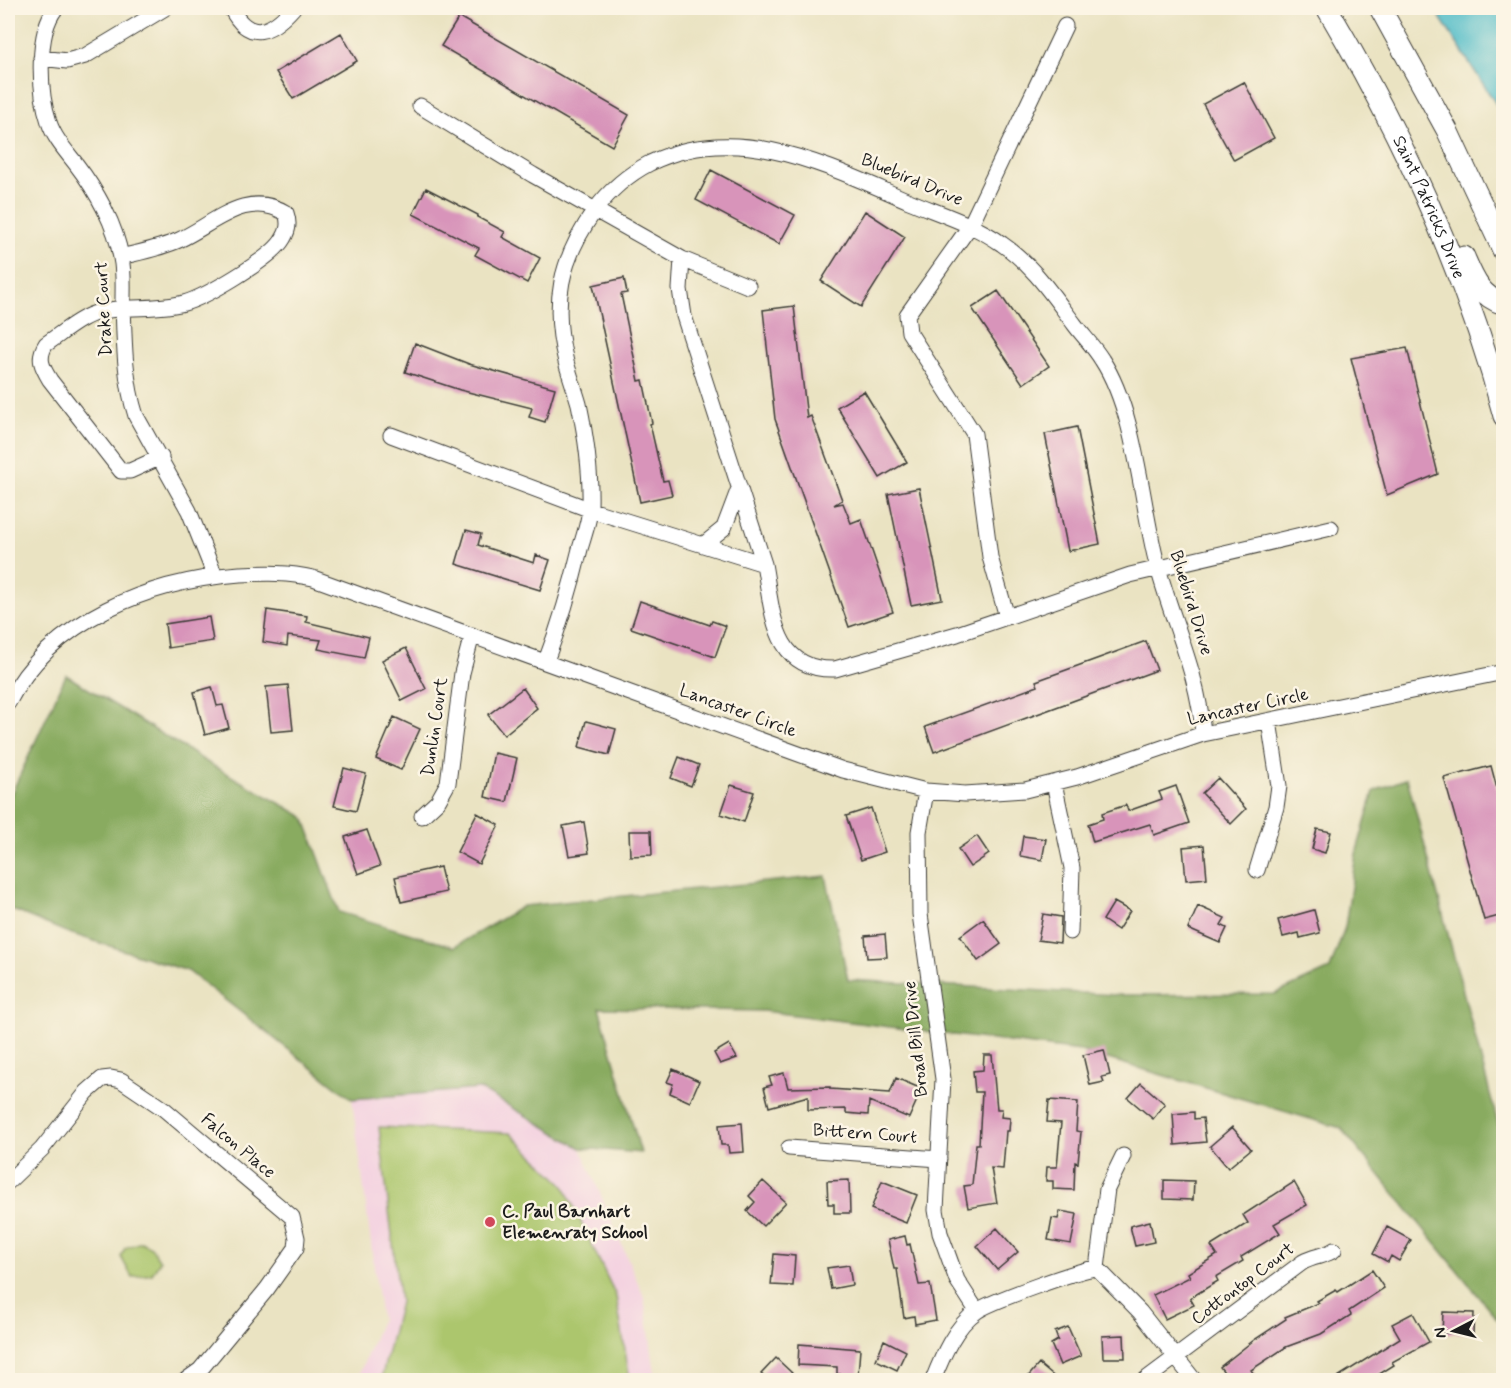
<svg xmlns="http://www.w3.org/2000/svg" width="1511" height="1388" viewBox="0 0 1511 1388" font-family="Mynerve,sans-serif">
  <rect width="100%" height="100%" fill="#fcf5e5"/>
  <filter id="ink" filterUnits="userSpaceOnUse"><feTurbulence type="fractalNoise" baseFrequency=".0167" numOctaves="2"/><feDisplacementMap in="SourceGraphic" scale="12" xChannelSelector="R" yChannelSelector="G"/><feConvolveMatrix kernelMatrix="1 2 1 2 8 2 1 2 1" color-interpolation-filters="sRGB"/></filter>
  <filter id="wash" filterUnits="userSpaceOnUse"><feTurbulence type="fractalNoise" baseFrequency=".008" numOctaves="4" result="noise"/><feDisplacementMap in="SourceGraphic" scale="24" xChannelSelector="R" yChannelSelector="G"/><feGaussianBlur stdDeviation="1.35" result="paint"/><feColorMatrix in="noise" values="0 0 0 0 0 0 0 0 0 0 0 0 0 0 0 0 0 1.4 0 .05"/><feComposite in="paint" operator="in"/></filter>
  <g filter="url(#wash)">
    <rect width="100%" height="100%" fill="#eae3c2"/>
    <!-- built -->
    <path fill="#f3cfe0" d="M480,1089L581,1148L644,1297L656,1380H357L381,1320L352,1099Z"/>
    <!-- green -->
    <path fill="#acc66d" stroke="#647144" stroke-width="1.5" d="M379,1127L510,1133L563,1184L616,1296L630,1380H381L400,1302Z
      M141,1242L151,1247L160,1261L152,1274L132,1277L121,1257L125,1248Z"/>
    <!-- forest -->
    <path fill="#89ab60" stroke="#52643e" stroke-width="1.5" d="M66,675L210,764L304,817L339,912L454,947L523,906L826,876L848,980L1117,995L1275,994L1330,969L1345,927L1356,854L1374,791L1407,778L1503,1143V1326L1341,1128L1081,1051L763,1011L599,1008L641,1153L581,1148L480,1089L352,1099L188,971L66,932L8,908V801Z"/>
    <!-- water -->
    <path fill="#4fbcc8" stroke="#366c72" stroke-width="1.5" d="M1434,8H1503V115Z"/>
    <g id="blocks">
      <!-- building -->
      <path fill="#d894ba" d="M459,17L629,115L612,146L441,46Z
        M341,33L357,61L293,99L276,72Z
        M1244,82L1274,138L1234,160L1203,104Z
        M711,170L795,215L779,244L696,200Z
        M426,188L478,215L477,217L505,232L502,237L540,258L527,283L475,255L479,248L413,214Z
        M865,211L905,237L861,307L821,281Z
        M624,278L627,293L621,294L639,381L643,380L652,423L650,424L663,481L668,480L672,495L640,502L593,285Z
        M998,291L1049,366L1023,384L972,308Z
        M794,306L807,418L811,416L842,500L834,505L843,503L851,523L861,519L893,612L849,627L775,419L763,310Z
        M415,343L469,364L555,388L545,422L529,417L532,408L460,390L405,372Z
        M1407,348L1438,474L1387,495L1351,358Z
        M864,391L907,462L880,478L837,407Z
        M1077,427L1100,544L1068,551L1045,434Z
        M919,488L942,599L911,605L888,494Z
        M466,530L481,534L478,545L534,563L536,555L550,560L540,590L456,564Z
        M640,601L710,625L712,621L726,626L715,657L631,628Z
        M267,610L307,616L306,622L369,637L364,658L318,649L321,640L288,636L287,646L263,642Z
        M209,617L213,641L168,648L165,624Z
        M1146,641L1157,670L934,752L925,727L1038,686L1036,681Z
        M406,648L426,689L402,701L382,660Z
        M288,685L293,730L271,732L266,687Z
        M212,687L217,706L223,705L229,728L205,735L194,692Z
        M523,688L537,708L504,735L488,715Z
        M394,717L420,729L401,770L376,759Z
        M586,721L616,729L609,755L579,747Z
        M494,753L517,758L507,802L485,797Z
        M679,757L699,765L691,786L671,778Z
        M1491,766L1503,811V915L1484,920L1444,778Z
        M344,768L366,774L356,811L334,806Z
        M1218,778L1246,809L1231,824L1202,793Z
        M731,785L754,792L744,822L721,814Z
        M1176,786L1189,823L1154,835L1150,824L1093,842L1088,824L1103,819L1102,813L1126,805L1128,811L1162,799L1159,792Z
        M871,808L885,852L861,860L846,816Z
        M477,813L499,825L479,864L457,852Z
        M584,822L589,853L569,856L563,826Z
        M1317,829L1331,832L1325,853L1312,849Z
        M367,830L380,866L358,874L345,837Z
        M629,831H651L652,855L630,856Z
        M977,836L989,854L970,867L958,849Z
        M1023,836L1046,839L1042,860L1020,856Z
        M1204,845L1207,878L1186,880L1183,847Z
        M440,867L446,892L401,902L395,877Z
        M1114,902L1130,911L1118,930L1103,920Z
        M1198,906L1225,918L1221,925L1227,928L1220,943L1188,929Z
        M1314,910L1320,933L1300,938L1299,933L1283,937L1278,920Z
        M1043,914L1061,917L1060,943L1038,940Z
        M983,919L1001,944L978,961L960,936Z
        M885,934L887,957L867,958L865,936Z
        M729,1044L737,1058L720,1064L714,1053Z
        M1104,1050L1110,1075L1102,1077L1104,1082L1090,1085L1083,1055Z
        M984,1055H992L997,1109H1002L1001,1117L1010,1118L1009,1131H1006L1003,1169L991,1168L997,1203L968,1208L964,1186L972,1185L976,1144H979L982,1092H975L973,1071L983,1070Z
        M673,1069L699,1081L690,1102L670,1093L673,1084L667,1082Z
        M784,1073L788,1088L830,1087V1089L890,1093L896,1078L922,1089L909,1118L869,1101L868,1115L846,1113V1109L808,1110V1096L769,1107L764,1087L772,1085L769,1077Z
        M1141,1083L1165,1104L1153,1119L1128,1098Z
        M1049,1100L1078,1102L1076,1131L1081,1132L1078,1163L1075,1162L1074,1190L1053,1189V1181H1046L1047,1167H1057L1061,1123L1047,1122Z
        M1194,1112V1119L1203,1118L1206,1142L1175,1145L1173,1114Z
        M742,1123L744,1152L729,1153L728,1145H721L719,1125Z
        M1232,1127L1251,1149L1228,1168L1210,1146Z
        M849,1180L850,1213H834V1204H828L827,1181Z
        M1164,1180L1194,1181L1193,1200L1164,1199Z
        M763,1181L786,1202L763,1226L747,1211L755,1202L749,1196Z
        M882,1181L917,1195L906,1223L871,1209Z
        M1294,1182L1307,1205L1274,1224L1280,1233L1241,1257L1243,1261L1216,1277L1218,1281L1190,1298L1194,1305L1165,1319L1153,1295L1190,1277L1188,1273L1217,1255L1211,1246L1248,1223L1243,1215Z
        M1060,1211L1077,1214L1071,1244L1048,1240L1052,1218L1058,1219Z
        M1150,1221L1154,1242L1135,1246L1130,1226Z
        M1387,1227L1411,1240L1399,1261L1391,1256L1388,1262L1373,1254Z
        M997,1228L1018,1252L997,1270L977,1246Z
        M905,1236L907,1245L910,1244L919,1285L930,1284L936,1320L915,1324L914,1316L904,1318L897,1269H894L888,1240Z
        M774,1254L795,1256L793,1286L771,1285Z
        M849,1265L852,1285L831,1289L827,1268Z
        M1372,1270L1384,1288L1349,1311L1351,1315L1321,1334L1286,1347L1251,1370L1258,1380H1230L1220,1367L1254,1340L1286,1319L1285,1317L1319,1303L1317,1301L1336,1290L1338,1292Z
        M1443,1312L1474,1313L1473,1333H1442Z
        M1413,1313L1429,1342L1392,1362L1394,1365L1370,1380H1333L1400,1338L1392,1324Z
        M1068,1327L1081,1356L1060,1365L1051,1344L1058,1340L1055,1332Z
        M1124,1335L1125,1358H1103L1102,1336Z
        M884,1340L906,1351L897,1370L876,1360Z
        M799,1344L860,1349L858,1375L837,1374V1367L798,1365Z
        M776,1358L793,1374L787,1380H768L761,1374Z
        M1039,1364L1058,1380H1025Z"/>
    </g>
  </g>
  <g filter="url(#ink)">
    <use href="#blocks" fill-opacity="0" stroke="#3b3a35" stroke-width="1.5"/>
    <g fill="none" stroke-linecap="round" stroke-linejoin="round">
      <!-- street casing -->
      <g stroke="#3b3a35" stroke-width="17">
        <path id="street" d="M56,8C36,32 39,93 49,122C54,138 66,151 76,164C96,190 116,225 121,258C124,271 123,286 123,299C124,338 124,379 136,416L189,511L215,576
          M231,8C249,43 271,33 293,8
          M41,58L67,61L85,56L165,8
          M420,106L533,175L682,259L748,286
          M121,257C141,252 161,248 179,240C214,224 246,189 286,213C290,224 288,232 281,242C268,260 206,297 184,303C155,311 122,304 93,314C76,320 61,334 46,344C37,358 42,367 50,380L121,471H130L161,457
          M682,259L680,289L684,316L764,564
          M391,435L591,510L764,564C773,611 772,671 835,669L957,634L1130,575L1331,528
          M703,545L724,528L738,491
          M1007,617L990,557L974,434L909,332L907,315L970,226L1065,26
          M546,661C560,624 571,587 580,549C584,535 590,520 590,506C591,472 586,437 579,404C575,390 570,376 566,362C551,303 560,260 595,210C610,190 629,174 650,163C738,120 827,166 909,201C940,214 974,224 1002,244C1033,265 1053,296 1075,325C1084,337 1094,347 1102,360C1136,412 1141,503 1157,564C1172,621 1199,675 1203,734
          M8,703C51,619 150,581 240,574C265,573 288,572 313,578L843,770L926,791L965,794L1025,790L1077,777L1203,734L1504,672
          M1054,783L1072,868L1070,932
          M926,791L919,832L920,914L943,1079L936,1210L940,1233L957,1280L977,1311
          M422,816L438,801L448,783L462,673L472,635
          M1257,870L1276,807L1279,786L1269,721
          M789,1148L939,1159
          M8,1182L42,1149L87,1092L102,1079L111,1078L121,1080L164,1109L292,1217L297,1238L296,1248L267,1289L200,1370L186,1380
          M1097,1268L1107,1189L1123,1156
          M933,1380C942,1357 955,1326 977,1311C992,1301 1080,1269 1097,1268L1140,1312L1194,1380
          M1145,1380L1303,1262C1314,1256 1325,1256 1334,1250"/>
      </g>
      <!-- secondary casing -->
      <g stroke="#3b3a35" stroke-width="23">
        <g id="secondary">
          <path id="s1" d="M1327,8C1402,135 1466,272 1504,416"/>
          <path d="M1380,8L1447,130L1504,252"/>
          <path d="M1464,257C1473,278 1480,297 1504,304"/>
        </g>
      </g>
      <!-- street -->
      <use href="#street" stroke="#fff" stroke-width="15"/>
      <!-- secondary -->
      <use href="#secondary" stroke="#fff" stroke-width="21"/>
    </g>
  </g>
  <!-- markers -->
  <circle fill="#d1495b" stroke="#fcf5e5" stroke-width="2" cx="490" cy="1222" r="6"/>
  <g text-anchor="middle" dominant-baseline="central" stroke-width="5" stroke-linejoin="round" paint-order="stroke">
    <!-- street labels -->
    <g font-size="18" fill="#1c1c1c" stroke="#fcf5e5">
      <text transform="translate(912 180) rotate(23)">Bluebird Drive</text>
      <text stroke="none"><textPath href="#s1" startOffset="224">Saint Patricks Drive</textPath></text>
      <text transform="translate(104 309) rotate(-93)">Drake Court</text>
      <text transform="translate(1191 603) rotate(73)">Bluebird Drive</text>
      <text transform="translate(1248 707) rotate(-12)">Lancaster Circle</text>
      <text transform="translate(738 711) rotate(20)">Lancaster Circle</text>
      <text transform="translate(435 727) rotate(-82)">Dunlin Court</text>
      <text transform="translate(916 1039) rotate(-96)">Broad Bill Drive</text>
      <text transform="translate(865 1134) rotate(4)">Bittern Court</text>
      <text transform="translate(238 1146) rotate(40)">Falcon Place</text>
      <text transform="translate(1243 1284) rotate(-37)">Cottontop Court</text>
    </g>
    <!-- poi labels -->
    <g font-size="18" font-weight="bold" fill="#1c1c1c" stroke="#fcf5e5" text-anchor="start">
      <text x="502" y="1212">C. Paul Barnhart<tspan x="502" dy="21">Elemenraty School</tspan></text>
    </g>
  </g>
  <!-- margin -->
  <rect width="1511" height="1388" fill="none" stroke="#fcf5e5" stroke-width="30"/>
  <!-- north arrow -->
  <g transform="translate(1454 1331) rotate(263)" stroke="#fcf5e5" stroke-width="4.5" paint-order="stroke">
  <path d="M0-4.5L10 22L0 15L-10 22Z" fill="#1c1c1c"/>
  <text y="-9" font-size="16" font-weight="bold" text-anchor="middle" fill="#1c1c1c">N</text>
  </g>
</svg>
